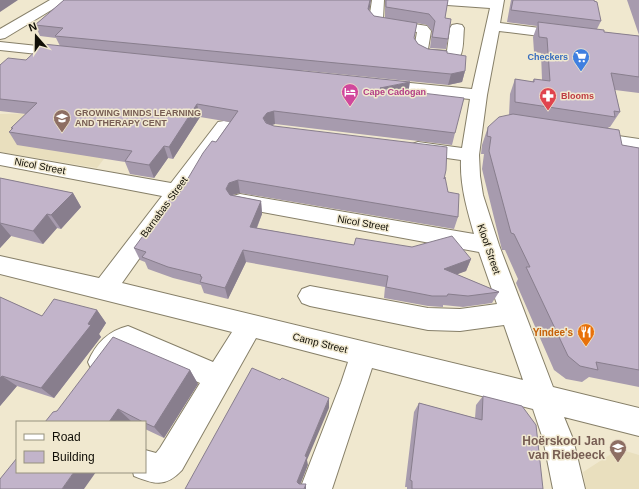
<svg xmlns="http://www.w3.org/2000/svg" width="639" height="489" viewBox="0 0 639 489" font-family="Arial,sans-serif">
  <rect width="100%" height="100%" fill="#f0e8cf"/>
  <!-- built -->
  <path fill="#e9dfbe" d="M140,111L97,168L0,152V114Z
    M619,449L639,455V489H586L583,472Z"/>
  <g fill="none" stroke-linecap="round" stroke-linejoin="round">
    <!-- minor casing -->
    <g stroke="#867f68" stroke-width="2">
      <path id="minor" d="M372,0H384L383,19L427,26L431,31L428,49L430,50L447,51L450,28L452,25L457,24L462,25L464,28C463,36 464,50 460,56C455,63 430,60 423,57C418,56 416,53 414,49L417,32L373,25L369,20Z
        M427,0H504L500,23L564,31L569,32L571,35L569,38L564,39L499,31L487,95L479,155L480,176L483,195L499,245L553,387L639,408V436L564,417L573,439L585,489H553L543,439L533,409L372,368L332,489H300L341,383L348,362L256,338L182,470C165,488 154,484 134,476L133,472H145V450L156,453L160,448L200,383L127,350L121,355L110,371L101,375L92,371L88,362C96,343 108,331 128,326L213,362L232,332L0,274V256L99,278L162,196L0,165V153L171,183L218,122L224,121L230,122L233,126L230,130L122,283L523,380L504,325L460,331L428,330L310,306L302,303L298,296L302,289L310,286L428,308L460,309L497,304L479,252L240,208L233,206L230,201L233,196L240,194L474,234C467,209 460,186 461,160L418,154L412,152L409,148L412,144L418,142L462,148L470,99L379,90L373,88L371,85L373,82L379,80L472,89L490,8L433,4L429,3Z
        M0,42L66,49L71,50L73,53L71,56L66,57L0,50Z
        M591,132L639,139V151L585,142L582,138L585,134Z"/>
    </g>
    <!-- major casing -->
    <g stroke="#867f68" stroke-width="2">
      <path id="major" d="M50,0H65L63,3L5,38L0,39V29Z"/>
    </g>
    <!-- minor -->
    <use href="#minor" fill="#fff" fill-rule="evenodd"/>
    <!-- major -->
    <use href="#major" fill="#fff" fill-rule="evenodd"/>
  </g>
  <!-- wall -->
  <path fill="#a79bae" d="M64,0H371L369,10L374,16L385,18V0H448L445,18L448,39L446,49L430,48L432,31L427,25L417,23L414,38L418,44L428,49L447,53L465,71L462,82L448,85L299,70L409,91L455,133L452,145L275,124L271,125L444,179L448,192L458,217L454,229L240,193L232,195L261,201L262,214L257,228L354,245L471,259L466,271L456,274L499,292L492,303L463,307L443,305V307L428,306L384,298L385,287L246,262L228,299L204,293L201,285L173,278L148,269L145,262L140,260L134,248L177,197L230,122L200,117L173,159L168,158L154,178L130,174L125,162L17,145L9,132L12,129L11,128L26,114L0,111V65L26,60L60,46L56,38L40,36L35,25Z
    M511,0H594L601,21L597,29L604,32L639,36V93L615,90L620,112L610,127H609L608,128L622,145L639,148V387L589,377L582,382L566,379L554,370L516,283L518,279L505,250H502L482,169L484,154H481L482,145L488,127L509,115L510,94L515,79L532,82L534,79L542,80L541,53L534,52L533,37L537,26L507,22Z
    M627,0H639V35Z
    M0,178L73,193L81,207L61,229L57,228L43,244L11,236L0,248Z
    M0,297L42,316L97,310L106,323L99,334L101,337L54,398L17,386L0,406Z
    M190,370L198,384L164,438L145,429V422H132L131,421L130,422H45L57,411Z
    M483,396L543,489H407V487H405L414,412L419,403L475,418L476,405Z"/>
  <!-- shaded-wall -->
  <path fill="#887e8d" d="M0,0H18L0,12Z
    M370,0H371L368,20V9Z
    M465,71L462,82L448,85L451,74Z
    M410,82L408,94L380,88Z
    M197,104L200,117L173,159L169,147Z
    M274,111L275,124L269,126L263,118L267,113Z
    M164,146L168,158L154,178L149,165Z
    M238,180L240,193L232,195L229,202L226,189L229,183Z
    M73,193L81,207L61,229L51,215Z
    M261,201L262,214L252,239L250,227Z
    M47,214L57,228L43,244L33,231Z
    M0,223L11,236L0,248Z
    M243,250L246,262L228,299L225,288Z
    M471,259L466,271L440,281L444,269Z
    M97,310L106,323L99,334L101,337L54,398L41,388Z
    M190,370L198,384L164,438L154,427Z
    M2,376L17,386L0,406V378Z
    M329,398V408L307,460L308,465L299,488L297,482L305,456Z
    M118,409L131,421L130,422H109Z
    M74,472H96L84,489H62Z
    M306,484V489H304Z"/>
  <!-- building -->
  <path fill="#c2b4ca" stroke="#887e8d" d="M64,0H370L368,9L374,16L417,23L414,38L418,44L428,49L447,51V53L466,56L465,71L451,74L55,36L63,28L35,25Z
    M386,0H448L445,18L451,19L448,39L432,37L435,21L429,14L386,7Z
    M513,0H594V1L597,2L601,21L511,10Z
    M538,22L604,30V32L639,36V77L611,73L620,112L614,111L615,117L515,102V79L534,82V79L550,81L547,38L539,37Z
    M43,44L410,82L380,88L464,98L455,133L274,111L267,113L263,118L266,123L274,126L447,147L446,170L444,179L445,177L448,192L459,194L458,217L238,180L229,183L226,189L230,195L261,201L250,227L354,245L356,238L412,247L452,236L471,259L444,269L499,292L468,296L448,294L447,296H432L386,287L388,276L243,250L225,288L200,282L202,277L200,276L201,275L168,267L142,257L146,252L134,248L173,195L177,197L203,153L212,141L216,142L238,111L197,104L169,147L164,146L149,165L125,161L132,151L9,132L13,128H11L37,103L0,99V65L8,58L26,60Z
    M513,114L619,130L622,145L639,148V370L596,362L598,370L580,366L568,356L526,267H530L514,234L511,233L489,151L491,137L487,136L488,127L499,117Z
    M0,178L73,193L51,215L47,214L33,231L0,223Z
    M0,297L42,316L54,299L97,310L88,324L91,325L41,388L2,376L0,378Z
    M113,337L190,370L154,427L145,423V422H143L118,409L109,422H45L53,412L57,411Z
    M252,368L280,380L282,378L329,398L305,456L307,457L297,482L299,484H306L304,489H185Z
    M483,396L522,406L536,425L543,489H412V481L410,480L419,403L482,420Z
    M17,458V472H74L62,489H0V479Z"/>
  <!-- icons -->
  <defs>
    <g id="supermarket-pin" transform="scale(0.9)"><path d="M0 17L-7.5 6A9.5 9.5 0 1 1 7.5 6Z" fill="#3f7fe0" stroke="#f0e8cf"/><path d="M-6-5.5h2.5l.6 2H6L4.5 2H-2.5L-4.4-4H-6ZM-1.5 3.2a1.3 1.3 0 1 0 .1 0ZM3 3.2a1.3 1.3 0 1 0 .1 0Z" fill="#fff"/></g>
    <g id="hotel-pin" transform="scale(0.9)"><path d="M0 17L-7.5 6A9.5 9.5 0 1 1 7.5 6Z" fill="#d1479c" stroke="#f0e8cf"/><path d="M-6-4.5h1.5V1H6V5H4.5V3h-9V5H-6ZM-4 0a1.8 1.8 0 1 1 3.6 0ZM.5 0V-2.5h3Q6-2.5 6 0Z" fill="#fff"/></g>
    <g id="pharmacy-pin" transform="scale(0.9)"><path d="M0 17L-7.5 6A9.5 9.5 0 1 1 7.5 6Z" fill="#e0444e" stroke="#f0e8cf"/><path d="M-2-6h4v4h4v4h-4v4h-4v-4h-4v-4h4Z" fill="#fff"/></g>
    <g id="school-pin" transform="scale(0.9)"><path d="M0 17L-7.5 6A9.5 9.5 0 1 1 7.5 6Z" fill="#8d6e63" stroke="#f0e8cf"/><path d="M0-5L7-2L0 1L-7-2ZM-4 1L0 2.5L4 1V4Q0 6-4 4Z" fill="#fff"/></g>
    <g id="restaurant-pin" transform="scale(0.9)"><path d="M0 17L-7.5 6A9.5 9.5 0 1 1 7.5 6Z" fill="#e8710a" stroke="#f0e8cf"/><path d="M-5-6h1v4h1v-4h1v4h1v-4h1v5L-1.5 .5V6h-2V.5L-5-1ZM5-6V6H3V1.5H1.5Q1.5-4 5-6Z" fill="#fff"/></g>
  </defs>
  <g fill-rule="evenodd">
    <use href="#supermarket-pin" x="581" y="57"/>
    <use href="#hotel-pin" x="350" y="92"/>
    <use href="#pharmacy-pin" x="548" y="96"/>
    <use href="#school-pin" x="62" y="118"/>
    <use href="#restaurant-pin" x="586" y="332"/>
    <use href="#school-pin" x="618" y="448"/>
  </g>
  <g text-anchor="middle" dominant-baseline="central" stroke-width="3" stroke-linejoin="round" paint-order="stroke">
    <!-- far-shop labels -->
    <g font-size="9" font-weight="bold" fill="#366cbe" stroke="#f0e8cf" text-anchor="end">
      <text x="568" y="57">Checkers</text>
    </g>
    <!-- far-hotel labels -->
    <g font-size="9" font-weight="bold" fill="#b23c85" stroke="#f0e8cf" text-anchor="start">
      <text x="363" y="92">Cape Cadogan</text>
    </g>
    <!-- far-health labels -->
    <g font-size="9" font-weight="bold" fill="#be3a42" stroke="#f0e8cf" text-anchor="start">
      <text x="561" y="96">Blooms</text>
    </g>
    <!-- far-education labels -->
    <g font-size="9" font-weight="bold" fill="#785e54" stroke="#f0e8cf" text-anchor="start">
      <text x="75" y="113">GROWING MINDS LEARNING<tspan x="75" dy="10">AND THERAPY CENT</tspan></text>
    </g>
    <!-- street labels -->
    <g font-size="10" fill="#100e06" stroke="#f0e8cf">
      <text transform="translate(40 166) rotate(11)">Nicol Street</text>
      <text transform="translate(164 207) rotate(-54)">Barnabas Street</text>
      <text transform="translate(363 223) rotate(10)">Nicol Street</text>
      <text transform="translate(489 249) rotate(71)">Kloof Street</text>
      <text transform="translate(320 343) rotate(14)">Camp Street</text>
    </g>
    <!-- food labels -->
    <g font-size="10" font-weight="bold" fill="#c56008" stroke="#f0e8cf" text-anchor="end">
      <text x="573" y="332">Yindee's</text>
    </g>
    <!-- near-education labels -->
    <g font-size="12" font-weight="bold" fill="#785e54" stroke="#f0e8cf" text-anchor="end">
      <text x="605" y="441">Hoërskool Jan<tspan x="605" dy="14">van Riebeeck</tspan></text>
    </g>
  </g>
  <!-- legend -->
  <rect x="16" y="421" width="130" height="52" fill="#f0e8cf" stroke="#96917f"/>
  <rect x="24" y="434" width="20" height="6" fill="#ffffff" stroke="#96917f"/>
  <text x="52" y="441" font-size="12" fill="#100e06">Road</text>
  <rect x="24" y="451" width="20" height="12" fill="#c2b4ca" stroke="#96917f"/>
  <text x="52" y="461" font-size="12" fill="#100e06">Building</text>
  <!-- north arrow -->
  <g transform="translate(36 36) rotate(340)" stroke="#f0e8cf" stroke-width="3" paint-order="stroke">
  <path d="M0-3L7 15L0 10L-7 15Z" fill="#100e06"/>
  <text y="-6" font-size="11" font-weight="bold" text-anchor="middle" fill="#100e06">N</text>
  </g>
</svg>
